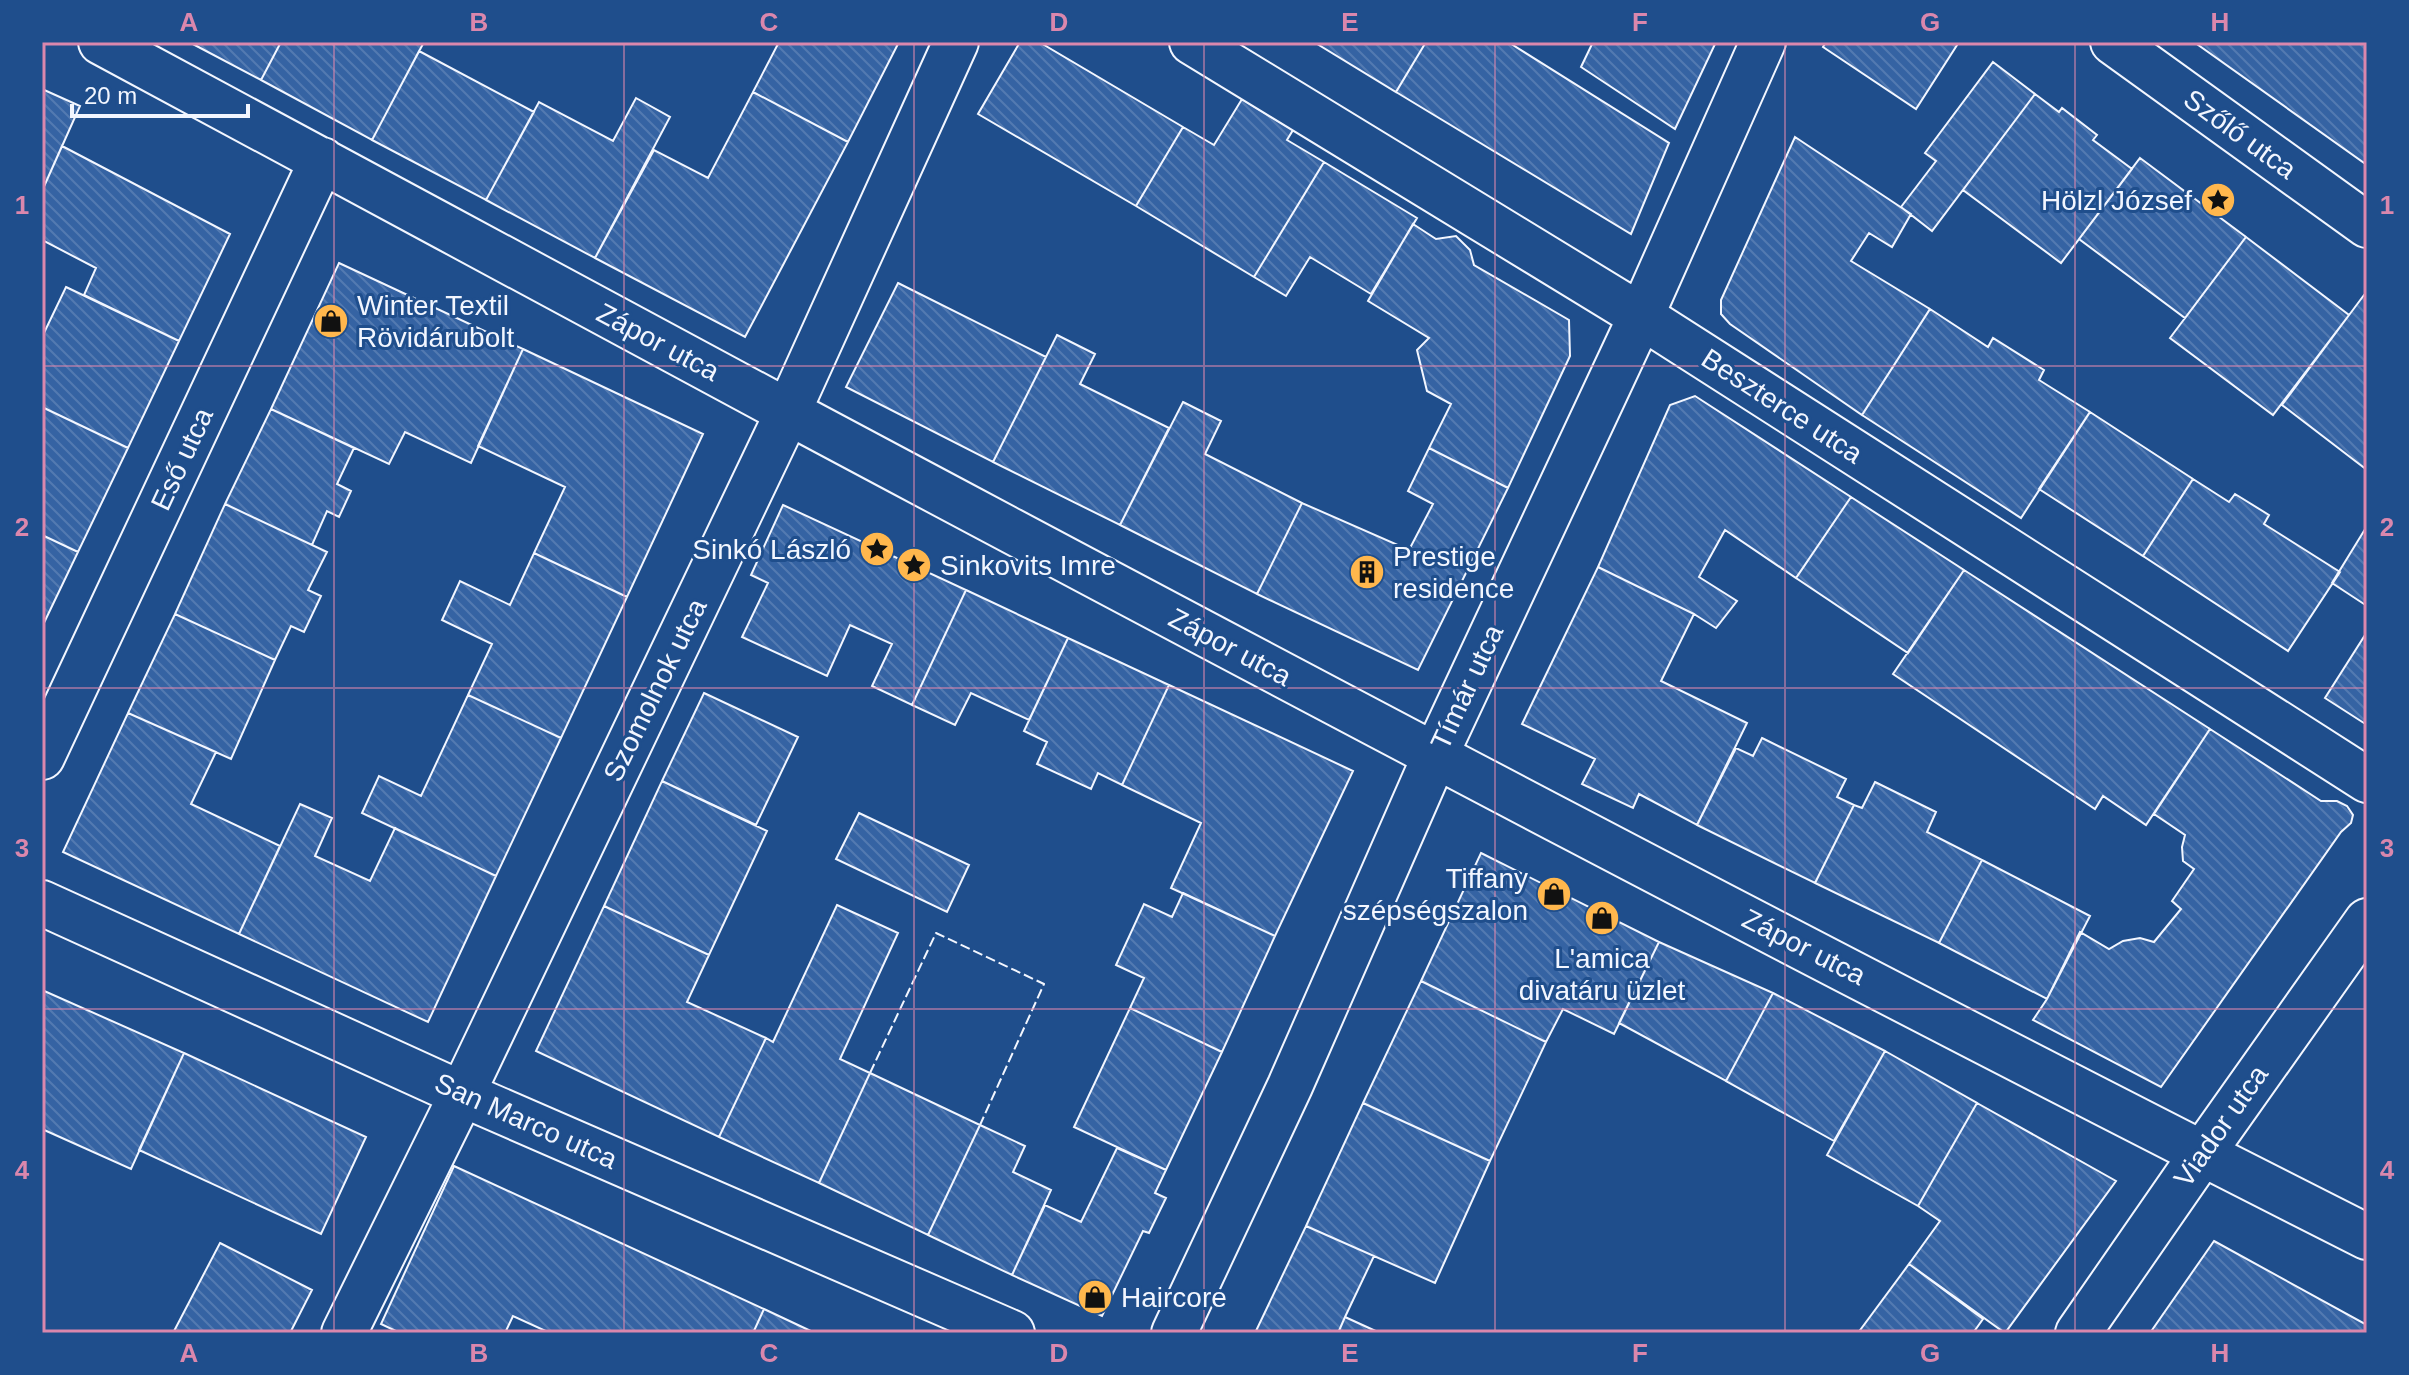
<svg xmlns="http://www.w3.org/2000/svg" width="2409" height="1375" viewBox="0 0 2409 1375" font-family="Arial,sans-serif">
  <defs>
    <pattern id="building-back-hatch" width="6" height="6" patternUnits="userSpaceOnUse" patternTransform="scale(2)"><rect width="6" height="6" fill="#3563a3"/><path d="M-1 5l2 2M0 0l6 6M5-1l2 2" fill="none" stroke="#537ab1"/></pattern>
  </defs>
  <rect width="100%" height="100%" fill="#1f4e8c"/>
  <!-- building -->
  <path fill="url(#building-back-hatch)" stroke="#f2f6ff" stroke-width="2" d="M189,42H281L261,80Z
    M281,42H424L372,140L261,80Z
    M779,42H899L848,142L753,92Z
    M1020,42H1039L1183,127L1136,206L978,114Z
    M1314,42H1426L1396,92Z
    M1426,42H1508L1669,143L1631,234L1396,92Z
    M1593,42H1716L1675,129L1581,67Z
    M1826,42H1959L1916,109L1823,47Z
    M2194,42H2367V165Z
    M419,51L534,112L486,200L372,140Z
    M1993,62L2035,94L1932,231L1901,207L1936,161L1925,153Z
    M42,89L80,106L42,191Z
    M753,92L848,142L745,337L595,258L654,150L708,178Z
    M2035,94L2059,112L2062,108L2097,135L2093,140L2132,169L2061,263L1963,190Z
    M636,98L670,117L595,258L486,200L539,102L613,141Z
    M1242,99L1293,130L1287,140L1324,162L1254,277L1136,206L1183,127L1214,145Z
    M1795,137L1911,214L1892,247L1869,233L1851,261L1930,309L1862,415L1730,324L1721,314V300Z
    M62,146L230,234L179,341L84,295L96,268L42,240V191Z
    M2140,158L2246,237L2185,318L2079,239Z
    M1324,162L1417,218L1371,294L1310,257L1286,296L1254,277Z
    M1413,224L1436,239L1456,236L1470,250L1474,265L1569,320L1570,356L1508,488L1429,448L1451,404L1427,391L1417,350L1429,338L1368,301Z
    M2246,237L2349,315L2273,415L2170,338Z
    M339,263L523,349L471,463L405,432L389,464L271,409Z
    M898,283L1046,357L993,462L846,387Z
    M66,287L179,341L128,448L42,407V337Z
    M2364,295L2367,297V470L2282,405Z
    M1930,309L1988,347L1993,338L2044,370L2039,380L2090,412L2021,518L1862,415Z
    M1057,335L1095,354L1080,384L1169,428L1120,525L993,462Z
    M523,349L703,434L627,597L534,553L565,487L478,446Z
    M1695,396L1851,497L1796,578L1725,530L1699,577L1737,601L1716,628L1694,614L1598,567L1670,405Z
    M1183,402L1221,421L1205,454L1302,503L1257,594L1120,525Z
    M42,407L128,448L78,552L42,535Z
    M271,409L354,448L337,484L351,491L339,517L327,511L312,545L225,504Z
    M2090,412L2193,479L2143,556L2039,489Z
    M1429,448L1508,488L1418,670L1257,594L1302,503L1409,550L1433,504L1408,491Z
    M2193,479L2229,502L2235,494L2269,515L2264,524L2340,572L2288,651L2143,556Z
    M1851,497L1964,570L1908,653L1796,578Z
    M225,504L327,552L308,590L321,596L304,632L291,626L275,660L175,614Z
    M783,505L966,590L912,705L872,686L892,644L850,625L827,676L742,637L768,583L751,575Z
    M2367,526V606L2332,583Z
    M42,535L78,552L42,627Z
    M534,553L627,597L561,738L468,695L492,644L442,620L460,581L510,605Z
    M1598,567L1694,614L1661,681L1747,723L1697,825L1639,794L1633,808L1582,784L1595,759L1522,724Z
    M1964,570L2210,729L2146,825L2103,796L2095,809L1893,674Z
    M966,590L1068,638L1029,720L971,693L955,725L912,705Z
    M175,614L275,660L231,759L128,713Z
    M2367,632V725L2325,698Z
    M1068,638L1169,685L1122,785L1098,773L1091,789L1037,764L1047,742L1024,731Z
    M1169,685L1353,771L1275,936L1171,888L1201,823L1122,785Z
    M704,693L798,737L756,825L662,781Z
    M468,695L561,738L496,876L362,813L379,776L421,796Z
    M128,713L216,752L191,804L280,846L239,934L63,852Z
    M2210,729L2321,801H2337L2347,806L2353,815L2351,823L2341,832L2161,1087L2033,1020L2047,999L2080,932L2109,949L2123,941L2140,938L2154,942L2181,909L2172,901L2194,869L2183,861L2182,847L2185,835L2154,814Z
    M1762,738L1846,779L1837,797L1854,805L1815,883L1697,825L1736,748L1753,756Z
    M662,781L767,831L709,955L604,906Z
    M1875,782L1936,812L1927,832L1982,860L1939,943L1815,883L1854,805L1862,808Z
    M300,804L332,818L315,856L370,881L395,828L496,876L428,1022L239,934Z
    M859,813L969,865L947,912L836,859Z
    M1481,853L1659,942L1614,1034L1563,1009L1546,1042L1421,981Z
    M1982,860L2090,916L2047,999L1939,943Z
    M1183,893L1275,936L1222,1052L1130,1008L1144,978L1116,965L1144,904L1172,917Z
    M837,905L898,933L840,1059L870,1073L819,1183L719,1137L766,1038L773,1042Z
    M604,906L709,955L687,1002L766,1038L719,1137L536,1051Z
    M1659,942L1773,993L1726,1081L1619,1023Z
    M1421,981L1546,1042L1490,1161L1363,1103Z
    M42,990L184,1053L131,1169L42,1129Z
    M1773,993L1885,1051L1834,1141L1726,1081Z
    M1130,1008L1222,1052L1166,1170L1074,1127Z
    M1885,1051L1977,1103L1918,1206L1827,1155Z
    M184,1053L366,1137L321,1234L139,1150Z
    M870,1073L980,1125L928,1235L819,1183Z
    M1363,1103L1490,1161L1435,1283L1306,1226Z
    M1977,1103L2116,1181L2005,1333L1909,1264L1940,1221L1918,1206Z
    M980,1125L1025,1146L1013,1172L1051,1190L1012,1275L928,1235Z
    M1117,1148L1166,1170L1155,1193L1166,1198L1149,1233L1143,1231L1102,1316L1012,1275L1045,1205L1081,1222Z
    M454,1166L764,1309L753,1333H550L513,1316L505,1333H400L381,1324Z
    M1306,1226L1374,1256L1345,1317L1338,1333H1255Z
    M2214,1241L2367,1325L2365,1333H2150Z
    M220,1243L312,1290L290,1333H173Z
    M1909,1264L1983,1319L1973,1333H1858Z
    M764,1309L815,1333H753Z
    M1345,1317L1380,1333H1338Z"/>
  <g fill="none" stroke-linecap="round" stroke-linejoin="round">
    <!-- street casing -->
    <g stroke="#f2f6ff" stroke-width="48">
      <path id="street" d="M101,42C332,165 561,291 792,414C1315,693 1838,970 2367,1237
        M1192,42L1641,316L2367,780
        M2113,42L2367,225
        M42,757L322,160
        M42,903L462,1094L1012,1333
        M344,1333L462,1094L788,412L956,42
        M1174,1333L1290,1086L1435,756L1641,316L1763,42
        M2078,1333L2202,1154L2367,921"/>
    </g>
    <!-- street -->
    <use href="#street" stroke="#1f4e8c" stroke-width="44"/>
    <!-- fence -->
    <path stroke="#f2f6ff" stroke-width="2" stroke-dasharray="10 4" stroke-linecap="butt" d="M870,1073L936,933L1044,984L980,1125"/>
  </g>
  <!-- grid -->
  <path fill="none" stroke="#da87ad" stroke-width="2" stroke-opacity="0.55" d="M334,42V1333M624,42V1333M914,42V1333M1204,42V1333M1495,42V1333M1785,42V1333M2075,42V1333M42,366H2367M42,688H2367M42,1009H2367"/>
  <!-- icons -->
  <defs>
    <g id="sight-disc" transform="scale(1.8)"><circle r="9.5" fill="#ffb74d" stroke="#1f4e8c"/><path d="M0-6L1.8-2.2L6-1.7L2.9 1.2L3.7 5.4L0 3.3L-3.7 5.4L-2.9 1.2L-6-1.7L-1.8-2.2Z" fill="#111"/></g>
    <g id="shop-disc" transform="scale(1.8)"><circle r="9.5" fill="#ffb74d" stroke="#1f4e8c"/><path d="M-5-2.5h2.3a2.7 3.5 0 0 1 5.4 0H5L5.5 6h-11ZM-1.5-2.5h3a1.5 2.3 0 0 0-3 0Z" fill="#111"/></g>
    <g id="building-disc" transform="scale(1.8)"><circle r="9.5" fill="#ffb74d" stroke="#1f4e8c"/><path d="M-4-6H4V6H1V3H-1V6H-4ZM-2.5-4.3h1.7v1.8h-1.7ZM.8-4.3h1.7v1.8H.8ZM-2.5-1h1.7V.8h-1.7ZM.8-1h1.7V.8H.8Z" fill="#111"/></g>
  </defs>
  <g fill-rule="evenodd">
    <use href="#sight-disc" x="2218" y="200"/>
    <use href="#shop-disc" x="331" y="321"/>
    <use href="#sight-disc" x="877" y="549"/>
    <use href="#sight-disc" x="914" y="565"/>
    <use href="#building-disc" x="1367" y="572"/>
    <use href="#shop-disc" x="1554" y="894"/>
    <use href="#shop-disc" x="1602" y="918"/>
    <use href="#shop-disc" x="1095" y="1297"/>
  </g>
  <g text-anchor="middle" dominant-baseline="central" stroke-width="6" stroke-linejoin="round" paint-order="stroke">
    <!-- street labels -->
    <g font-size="28" fill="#f2f6ff" stroke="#1f4e8c">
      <text transform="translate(2240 134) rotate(36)">Szőlő utca</text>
      <text transform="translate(658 342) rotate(28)">Zápor utca</text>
      <text transform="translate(1782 406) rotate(33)">Beszterce utca</text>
      <text transform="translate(182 459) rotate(-65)">Eső utca</text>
      <text transform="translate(1230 647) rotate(28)">Zápor utca</text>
      <text transform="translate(1467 687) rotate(-65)">Tímár utca</text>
      <text transform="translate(655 690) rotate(-64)">Szomolnok utca</text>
      <text transform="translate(1804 947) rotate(27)">Zápor utca</text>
      <text transform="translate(526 1121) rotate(24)">San Marco utca</text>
      <text transform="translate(2221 1126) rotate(-55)">Viador utca</text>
    </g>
    <!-- poi labels -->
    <g font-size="28" fill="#f2f6ff" stroke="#1f4e8c" text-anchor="start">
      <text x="2192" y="200" text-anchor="end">Hölzl József</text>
      <text x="357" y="305">Winter Textil<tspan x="357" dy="32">Rövidárubolt</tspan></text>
      <text x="851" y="549" text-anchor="end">Sinkó László</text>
      <text x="1393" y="556">Prestige<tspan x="1393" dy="32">residence</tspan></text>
      <text x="940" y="565">Sinkovits Imre</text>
      <text x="1528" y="878" text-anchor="end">Tiffany<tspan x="1528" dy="32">szépségszalon</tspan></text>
      <text x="1602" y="958" text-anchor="middle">L'amica<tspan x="1602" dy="32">divatáru üzlet</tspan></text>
      <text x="1121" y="1297">Haircore</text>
    </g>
  </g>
  <!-- border -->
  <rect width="2409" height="1375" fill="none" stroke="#1f4e8c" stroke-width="88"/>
  <!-- scale -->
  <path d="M72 104v12h176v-12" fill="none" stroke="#f2f6ff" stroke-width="4"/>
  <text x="84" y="104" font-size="24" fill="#f2f6ff" stroke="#1f4e8c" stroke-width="6" paint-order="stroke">20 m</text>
  <rect x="44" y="44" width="2321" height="1287" fill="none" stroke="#da87ad" stroke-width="3"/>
  <g font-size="26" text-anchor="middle" font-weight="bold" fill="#da87ad">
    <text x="189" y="31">A</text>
    <text x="479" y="31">B</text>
    <text x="769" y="31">C</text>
    <text x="1059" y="31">D</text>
    <text x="1350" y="31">E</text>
    <text x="1640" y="31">F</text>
    <text x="1930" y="31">G</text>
    <text x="2220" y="31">H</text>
    <text x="22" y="214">1</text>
    <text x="2387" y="214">1</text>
    <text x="22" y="536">2</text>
    <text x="2387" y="536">2</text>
    <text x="22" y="857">3</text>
    <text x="2387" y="857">3</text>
    <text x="22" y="1179">4</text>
    <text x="2387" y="1179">4</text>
    <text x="189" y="1362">A</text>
    <text x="479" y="1362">B</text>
    <text x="769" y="1362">C</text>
    <text x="1059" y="1362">D</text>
    <text x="1350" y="1362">E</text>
    <text x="1640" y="1362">F</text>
    <text x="1930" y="1362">G</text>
    <text x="2220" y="1362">H</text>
  </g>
</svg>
